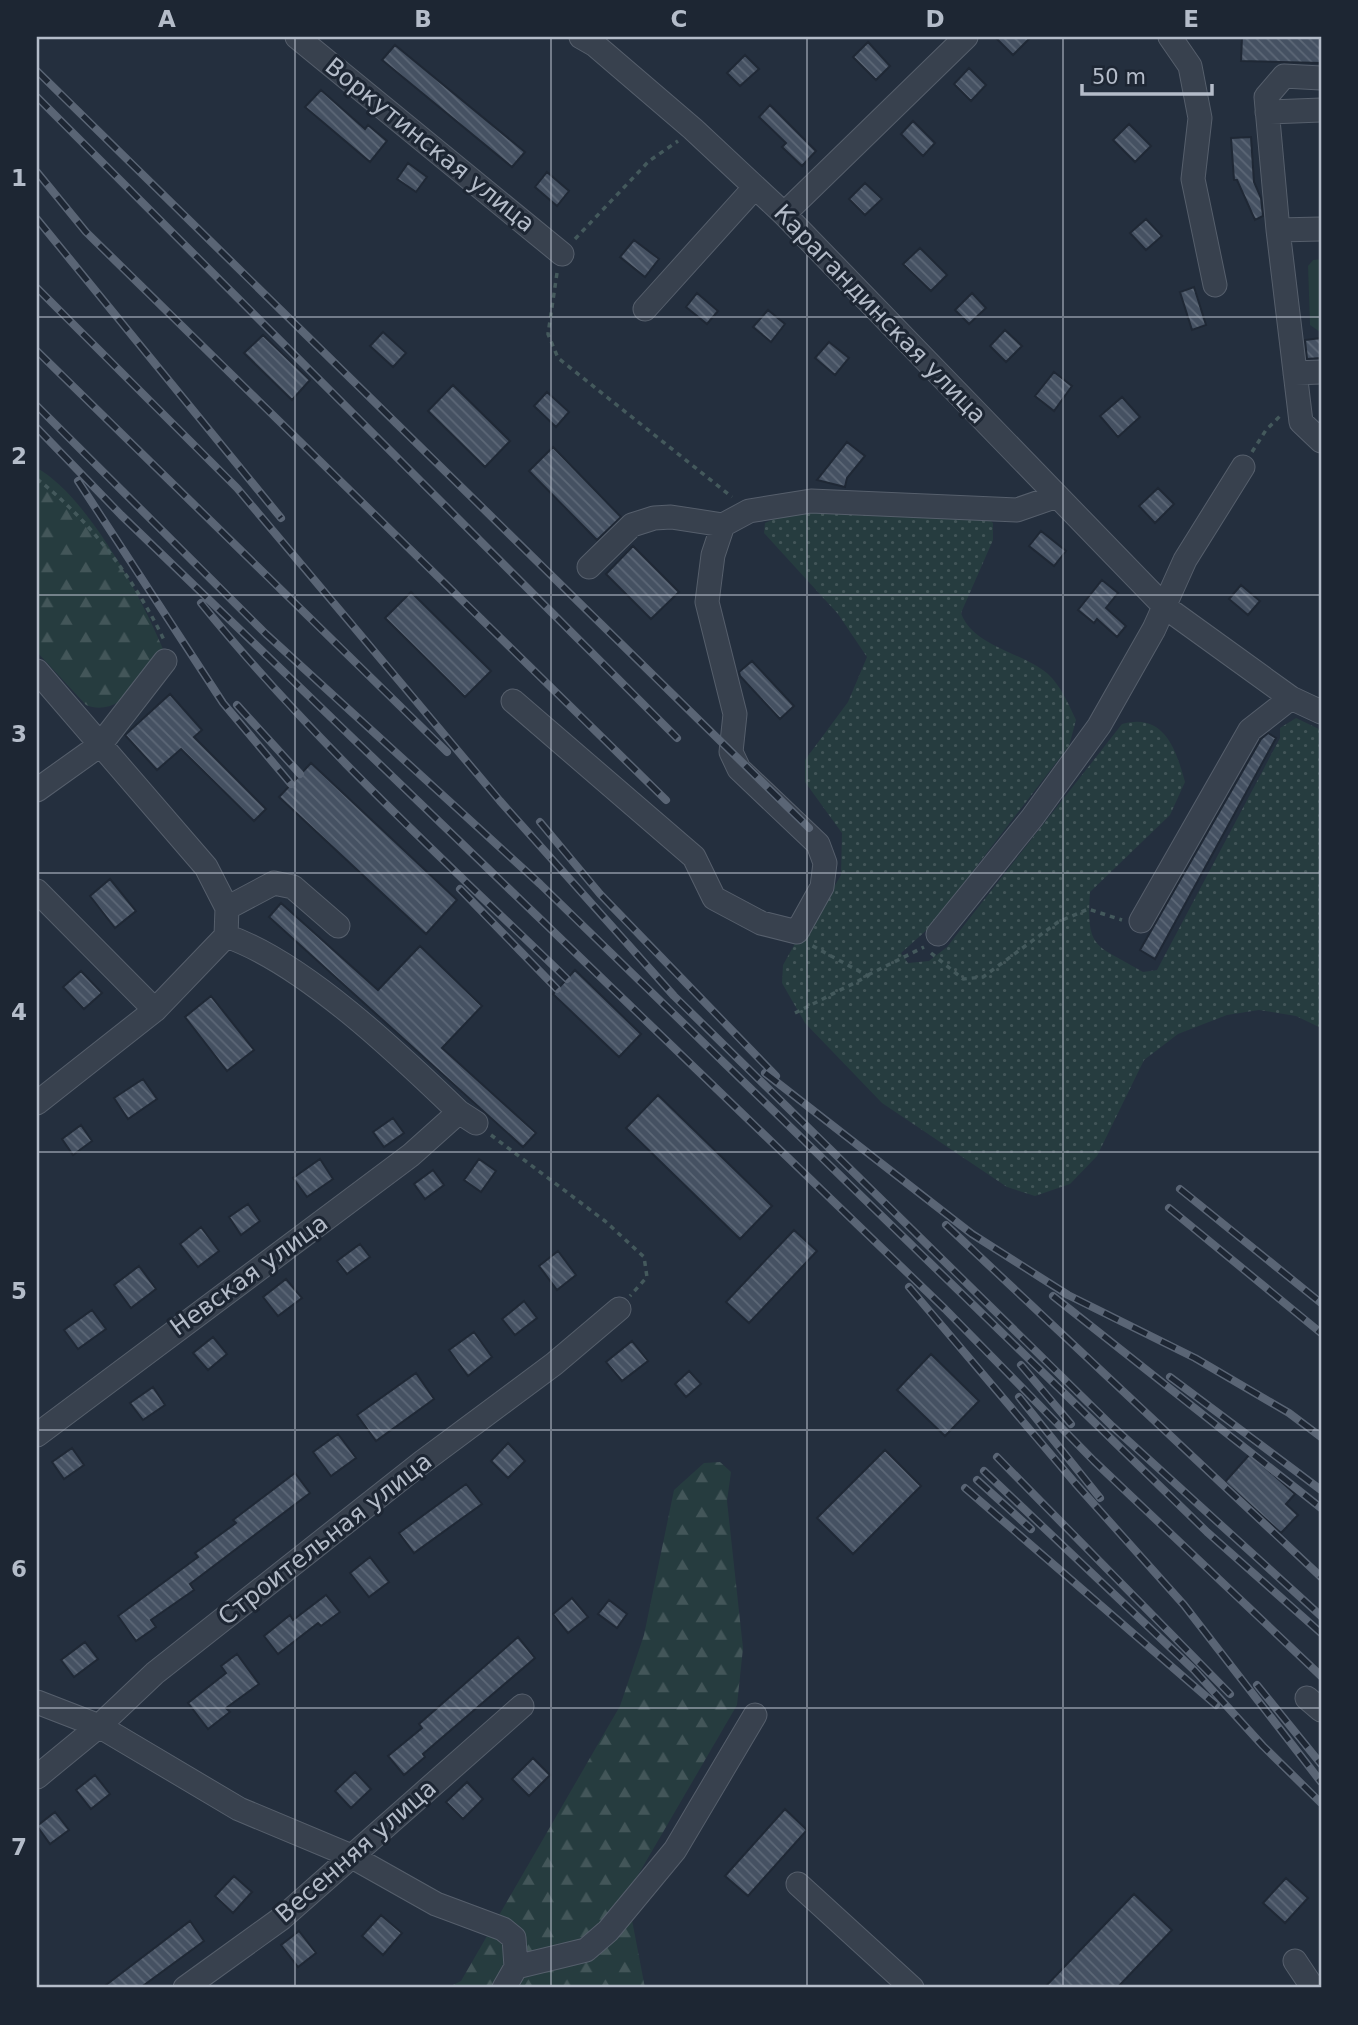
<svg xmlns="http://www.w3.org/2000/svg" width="1358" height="2025" viewBox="0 0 1358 2025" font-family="'DejaVu Sans',sans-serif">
  <defs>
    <pattern id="grass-dots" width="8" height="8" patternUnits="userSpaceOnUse" patternTransform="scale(1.75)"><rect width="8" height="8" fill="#263c3f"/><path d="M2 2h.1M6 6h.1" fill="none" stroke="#435659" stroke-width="1.8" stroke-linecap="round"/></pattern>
    <pattern id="forest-firs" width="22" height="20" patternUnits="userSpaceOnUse" patternTransform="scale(1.75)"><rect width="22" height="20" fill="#263c3f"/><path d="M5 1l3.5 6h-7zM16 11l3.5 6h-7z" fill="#435659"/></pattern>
    <pattern id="building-back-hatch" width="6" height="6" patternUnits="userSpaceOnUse" patternTransform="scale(1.75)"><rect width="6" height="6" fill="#455162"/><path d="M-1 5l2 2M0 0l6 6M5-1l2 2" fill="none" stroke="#5d6877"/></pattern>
  </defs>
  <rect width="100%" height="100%" fill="#242f3e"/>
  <!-- grass -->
  <path fill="url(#grass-dots)" d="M822,511L986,517L993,523V540L961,613C973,647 1023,652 1048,674C1061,686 1069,705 1076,720L1069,746L929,928L901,953L908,963L929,961L947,947L1122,724C1164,712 1176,749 1185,782L1170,815L1090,892C1086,951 1096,944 1143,972L1157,970L1280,738V728L1296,718L1321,730V1028L1296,1016L1259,1010L1227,1015L1178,1034L1144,1060L1097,1156L1070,1184L1035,1196L1007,1187L882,1103L805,1023L782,983L783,965L797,940L814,921L841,875L842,833L805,782V760L848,702L867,657L838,614L764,533L765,523L783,515Z"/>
  <!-- forest -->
  <path fill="url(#forest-firs)" d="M37,468C87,496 141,596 163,649C152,676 118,719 86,705L37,652Z
    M720,1462L731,1472L727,1501L743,1648L737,1705L627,1894L645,1988H447L461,1981L620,1706L644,1635L674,1490L704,1463Z"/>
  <!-- garden -->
  <path fill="#263c3f" d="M1321,259V332H1320L1310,325L1308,266L1313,260Z"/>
  <!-- building -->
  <path fill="url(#building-back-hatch)" stroke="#1f2835" stroke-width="2" d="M995,37H1031L1013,55Z
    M1242,37H1321V63L1241,61Z
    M868,42L890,66L876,80L853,57Z
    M395,45L525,152L512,167L382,60Z
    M745,55L759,69L740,86L727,73Z
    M969,68L986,85L971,101L954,84Z
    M321,90L365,129L368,125L387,141L370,162L305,107Z
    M770,105L816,151L802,166L782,147L786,143L759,117Z
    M913,121L935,143L923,156L901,134Z
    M1129,124L1151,146L1135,162L1113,140Z
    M1251,137L1254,182L1261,198L1263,216L1255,220L1237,180H1234L1231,138Z
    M408,163L427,177L416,192L397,179Z
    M547,172L569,191L557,206L535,187Z
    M865,183L882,199L865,215L849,199Z
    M1146,219L1162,236L1146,250L1130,233Z
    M634,240L659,259L645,277L620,257Z
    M920,248L947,275L931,291L903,264Z
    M1194,287L1206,325L1192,330L1180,292Z
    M697,293L718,311L707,324L686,307Z
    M972,293L986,308L969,324L955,310Z
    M768,310L785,324L771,342L753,327Z
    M1005,330L1022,346L1006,362L990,346Z
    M383,332L406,353L393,367L370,346Z
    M263,335L310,380L292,400L244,353Z
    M1321,338V358L1307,359L1305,340Z
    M829,342L849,358L835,375L815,358Z
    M1054,372L1072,386L1054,411L1035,396Z
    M453,385L510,441L485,467L428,411Z
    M547,392L569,412L556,427L534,406Z
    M1122,397L1140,417L1118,437L1100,416Z
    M847,442L865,456L847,478L845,487L817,480Z
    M553,447L621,517L597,540L529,471Z
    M1158,488L1174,504L1155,523L1139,506Z
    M1041,531L1066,551L1054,566L1029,546Z
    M633,546L679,592L651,619L606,574Z
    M1102,580L1118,593L1106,608L1126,626L1117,637L1097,619L1094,623L1078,610Z
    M1241,585L1260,601L1248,615L1229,599Z
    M411,592L491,671L465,697L385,618Z
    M752,661L794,706L780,719L740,676L739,672Z
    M170,694L202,730L194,737L266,809L254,821L181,749L157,770L125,735Z
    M1268,733L1276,738L1155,959L1140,950L1261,739Z
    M311,763L457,900L426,934L279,797Z
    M110,879L136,911L115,928L90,896Z
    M281,903L378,990L420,946L482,1006L442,1048L536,1133L523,1147L269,917Z
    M575,970L641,1034L619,1057L553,994Z
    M81,971L102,993L84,1009L63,987Z
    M211,996L254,1050L227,1071L185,1017Z
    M143,1079L157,1099L128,1119L114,1098Z
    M658,1095L772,1206L740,1239L626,1128Z
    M393,1118L404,1133L384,1147L373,1132Z
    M81,1125L92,1141L73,1155L62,1139Z
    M320,1159L333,1179L307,1197L293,1178Z
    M479,1159L496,1171L481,1192L464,1180Z
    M433,1170L444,1185L425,1199L414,1184Z
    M248,1204L260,1221L241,1235L229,1217Z
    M201,1227L219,1251L198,1267L180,1244Z
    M794,1230L817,1251L749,1323L726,1302Z
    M360,1244L370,1257L347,1274L337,1261Z
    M558,1251L576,1275L557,1290L539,1266Z
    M139,1266L156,1289L131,1308L114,1285Z
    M286,1279L302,1298L278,1316L263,1297Z
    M524,1301L537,1318L515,1335L502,1319Z
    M92,1310L106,1329L78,1349L64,1330Z
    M474,1332L492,1357L468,1376L449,1350Z
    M213,1337L227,1354L208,1370L193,1353Z
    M632,1341L648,1361L622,1381L606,1362Z
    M931,1354L979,1401L945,1436L897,1390Z
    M689,1371L701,1384L686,1397L675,1384Z
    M416,1373L434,1399L376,1441L357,1415Z
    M153,1387L165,1405L143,1420L130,1403Z
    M338,1434L356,1458L331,1476L313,1452Z
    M508,1443L525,1461L508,1478L491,1461Z
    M72,1448L84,1465L64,1479L52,1462Z
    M885,1450L921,1486L853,1554L817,1518Z
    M1250,1454L1295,1494L1286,1504L1298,1515L1281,1533L1225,1482Z
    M295,1473L310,1493L190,1584L194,1590L151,1620L156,1627L136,1641L118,1616L198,1557L195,1553L236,1523L233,1520Z
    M466,1484L482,1504L414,1553L399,1533Z
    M370,1557L389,1582L369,1597L350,1573Z
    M326,1595L340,1612L321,1626L318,1623L278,1654L264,1636L290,1615L293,1620Z
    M572,1598L588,1617L568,1633L553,1614Z
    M609,1600L627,1614L617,1628L598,1614Z
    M518,1637L535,1658L423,1754L425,1757L404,1775L388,1756L422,1728L419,1724Z
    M85,1642L98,1659L74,1677L61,1660Z
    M237,1654L259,1684L226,1708L230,1712L208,1729L188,1703L226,1673L221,1666Z
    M533,1758L550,1775L529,1796L512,1779Z
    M355,1772L371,1789L351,1808L335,1791Z
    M95,1775L110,1794L91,1809L76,1790Z
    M467,1782L483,1799L463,1819L446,1802Z
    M785,1809L807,1830L748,1896L725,1876Z
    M55,1812L69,1830L50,1844L37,1826Z
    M234,1876L252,1892L233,1913L215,1896Z
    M1286,1878L1308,1898L1285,1923L1263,1903Z
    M1134,1894L1172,1930L1117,1988H1044Z
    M381,1915L402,1933L383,1955L362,1936Z
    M190,1921L204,1941L140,1988H102Z
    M299,1931L316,1953L298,1967L281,1945Z"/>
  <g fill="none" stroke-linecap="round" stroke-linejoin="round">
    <!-- minor casing -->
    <g stroke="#565f6c" stroke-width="25">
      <path id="minor" d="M297,37L562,254
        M581,37L595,45L693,129L784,214L1165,607L1291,698L1321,712
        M1170,37L1190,66L1200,118L1193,179L1215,285
        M1321,78L1284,76L1266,97L1278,230L1301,422L1321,441
        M1267,112L1321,110
        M784,214L966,37
        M1278,230L1321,229
        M645,309L755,187
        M1295,373L1321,372
        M589,567L632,525L654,518L671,517L723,525L749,511L811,501L1017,510L1057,496
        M37,671L206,867L227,908L226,936
        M513,701L694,857L714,898L761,923L797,932L822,887L825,863L818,844L739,769L731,752L735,714L707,602L713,555L723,525
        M37,790L100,745L165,661
        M37,891L155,1010
        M227,908L274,883L293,887L338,926
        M1141,921L1250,730L1291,698
        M938,934L1032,818L1099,726L1154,629L1185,560L1243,467
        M226,936C303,962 400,1055 459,1112L476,1123
        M37,1103L155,1010L226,936
        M37,1435L411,1155L459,1112
        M1307,1698L1321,1710
        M37,1702L99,1726L239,1809L349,1855L436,1904L503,1929L514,1938L516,1967
        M37,1777L99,1726L155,1673L421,1463L554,1364L619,1309
        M798,1884L912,1988
        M1295,1961L1313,1988
        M185,1988L282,1918L522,1706
        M504,1988L516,1967L586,1950L608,1931L675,1850L755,1715"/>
    </g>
    <!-- path -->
    <path stroke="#44595c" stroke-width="3.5" stroke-dasharray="5 5" stroke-linecap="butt" d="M575,239L649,161L678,141
      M557,273L548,334L558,358L732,497
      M1252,452L1266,430L1282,414
      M37,479C90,520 136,581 165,642
      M931,953L963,979L983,977L1058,922L1088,909L1122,920
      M868,975L924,947
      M795,1013L868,976L809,944
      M491,1135L605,1221L644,1257L647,1277L630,1296"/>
    <!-- minor -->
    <use href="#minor" stroke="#38414e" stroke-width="23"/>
    <!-- rail casing -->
    <g stroke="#5a6575" stroke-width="8">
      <path id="rail" d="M37,71L809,828
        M37,97L677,738
        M37,172L86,232L666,800
        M37,219L281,518
        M37,288L237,488L500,801L674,996L1112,1426L1321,1616
        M37,351L447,752
        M37,406L266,634L540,884L1207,1532L1321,1633
        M37,428L121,515L945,1309L1094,1461L1321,1676
        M78,481L223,703L291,784
        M201,603C311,739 441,857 567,979
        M237,705L300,774
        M540,822L600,894L776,1076
        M460,889L557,989
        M765,1073L972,1234L1068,1295L1195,1358L1289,1413L1321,1437
        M1180,1189L1321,1303
        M1169,1208L1321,1333
        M946,1225L1321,1577
        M909,1287L1075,1483L1184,1605L1321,1782
        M1053,1296L1321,1508
        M1021,1365L1071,1424
        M1170,1377L1321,1490
        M1019,1397L1100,1498
        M997,1457L1230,1694
        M984,1471L1194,1670L1263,1746L1321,1803
        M977,1480L1031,1529
        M965,1488L1216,1705
        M1257,1685L1321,1764"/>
    </g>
    <!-- rail -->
    <use href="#rail" stroke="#1d2633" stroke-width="5" stroke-dasharray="16" stroke-linecap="butt"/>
  </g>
  <!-- grid -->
  <path fill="none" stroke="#b4bcc9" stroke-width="2" stroke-opacity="0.55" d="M295,37V1988M551,37V1988M807,37V1988M1063,37V1988M37,317H1321M37,595H1321M37,873H1321M37,1152H1321M37,1430H1321M37,1708H1321"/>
  <g text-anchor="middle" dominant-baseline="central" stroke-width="6" stroke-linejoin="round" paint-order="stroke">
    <!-- street labels -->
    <g font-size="24" fill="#b4bcc9" stroke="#1d2633">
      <text transform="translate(430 145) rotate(39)">Воркутинская улица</text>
      <text transform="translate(880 314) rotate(46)">Карагандинская улица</text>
      <text transform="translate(249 1275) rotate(-36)">Невская улица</text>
      <text transform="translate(325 1539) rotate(-38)">Строительная улица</text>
      <text transform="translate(356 1851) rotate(-41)">Весенняя улица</text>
    </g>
  </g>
  <!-- border -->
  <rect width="1358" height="2025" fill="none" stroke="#1d2633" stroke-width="77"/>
  <!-- scale -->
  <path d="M1082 84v10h130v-10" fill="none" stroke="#b4bcc9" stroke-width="3.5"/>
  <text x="1092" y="84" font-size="21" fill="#b4bcc9" stroke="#1d2633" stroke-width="5" paint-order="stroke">50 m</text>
  <rect x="38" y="38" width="1282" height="1948" fill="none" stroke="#b4bcc9" stroke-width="2.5"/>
  <g font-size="23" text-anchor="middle" font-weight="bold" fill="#b4bcc9">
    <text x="167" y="27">A</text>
    <text x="423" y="27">B</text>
    <text x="679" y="27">C</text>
    <text x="935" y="27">D</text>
    <text x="1191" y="27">E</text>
    <text x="19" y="186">1</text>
    <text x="19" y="464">2</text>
    <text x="19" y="742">3</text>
    <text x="19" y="1020">4</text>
    <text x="19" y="1299">5</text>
    <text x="19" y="1577">6</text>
    <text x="19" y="1855">7</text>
  </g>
</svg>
